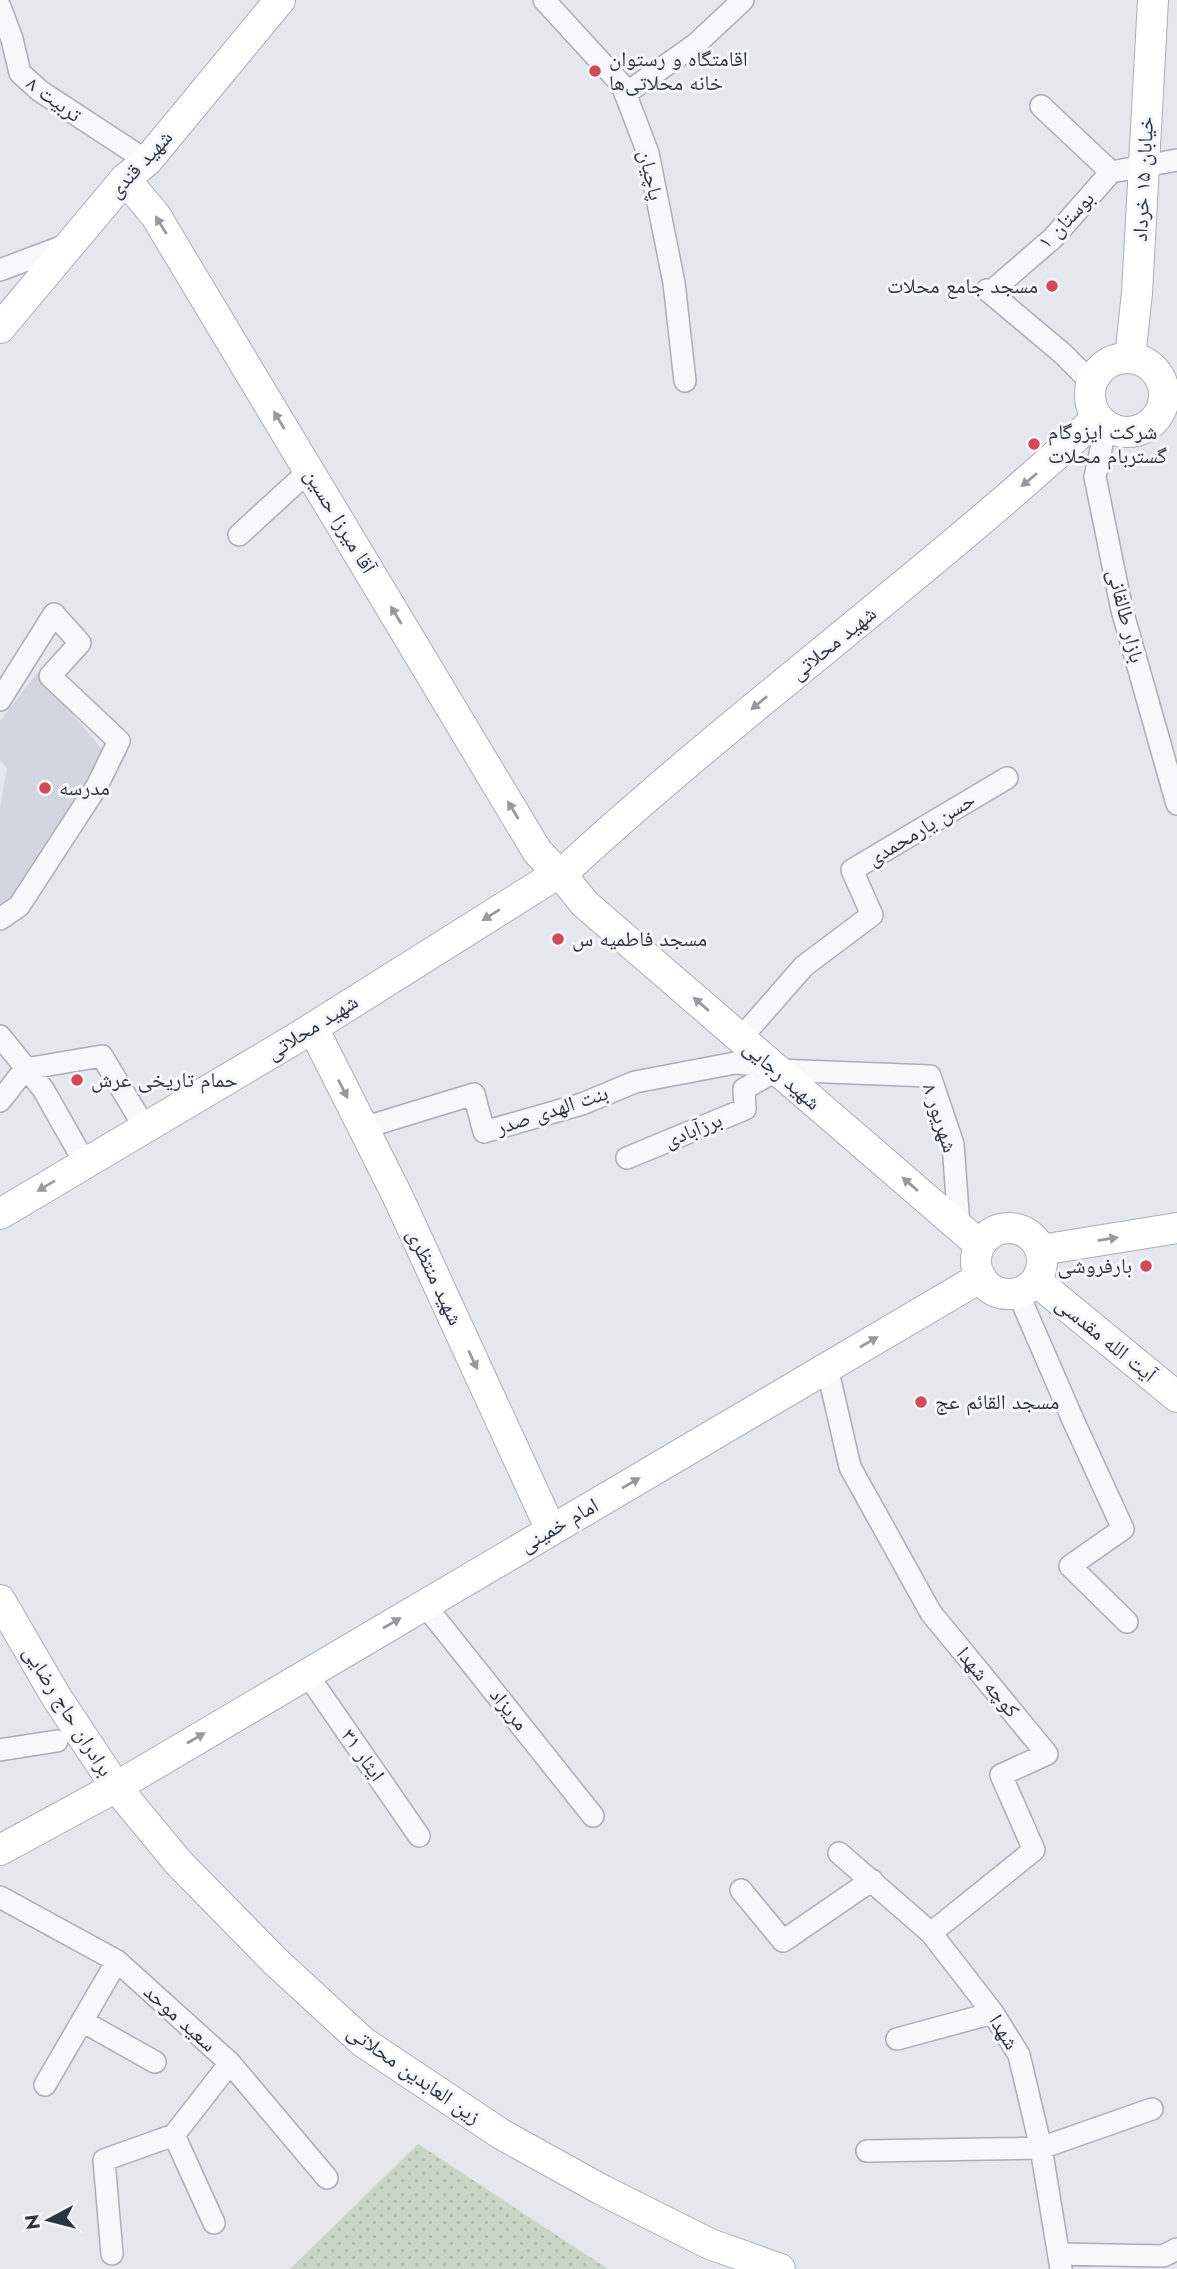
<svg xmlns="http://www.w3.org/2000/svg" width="1177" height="2269" viewBox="0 0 1177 2269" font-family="Jost,'Noto Naskh Arabic',sans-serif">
  <defs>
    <pattern id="garden-dots" width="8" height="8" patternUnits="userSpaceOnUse" patternTransform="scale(1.75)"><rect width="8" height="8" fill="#c9d6c5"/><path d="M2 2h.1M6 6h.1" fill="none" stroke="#adb8ab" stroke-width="1.8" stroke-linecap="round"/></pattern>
  </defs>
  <rect width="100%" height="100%" fill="#e4e7ec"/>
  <!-- built -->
  <path fill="#d2d6de" d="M37,673L107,755L14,898L0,910V808L7,768L0,760V721Z"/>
  <!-- garden -->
  <path fill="url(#garden-dots)" d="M418,2144L608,2269H290Z"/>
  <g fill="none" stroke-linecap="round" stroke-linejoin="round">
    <!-- street casing -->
    <g stroke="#a9aeb7" stroke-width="24">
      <path id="street" d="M544,0L622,85L648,153L674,283L685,381
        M0,7L12,39L20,73L40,91L147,161
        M625,94L696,44L743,0
        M1041,106L1111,172
        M0,270L69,244
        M994,289L1053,238L1111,172L1177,160
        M987,290L1062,353L1092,383
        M1106,426L1095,477L1122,610L1177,804
        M239,535L310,470
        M0,700L54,614L80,643L50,676L119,741L97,786L19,906L0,919
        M0,1036L43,1089L85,1163
        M741,1038L804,966L872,915L852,870L1007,778
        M0,1101L25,1069L102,1056L145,1128
        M363,1128L474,1094L484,1132L582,1104L635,1082L735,1063L772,1066
        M627,1158L745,1109L744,1089L777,1070L930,1076L953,1144L959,1226
        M1018,1293L1073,1420L1123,1529L1070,1566L1127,1622
        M827,1367L850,1467L931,1613L1047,1754L1001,1775L1034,1850L931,1933
        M424,1604L593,1816
        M307,1674L419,1836
        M0,1750L57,1741
        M839,1853L931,1933L993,2013L1019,2055L1041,2148L1061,2269
        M741,1890L783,1941L872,1880
        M0,1897L117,1961L230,2063L327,2178
        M82,2021L155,2062
        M897,2039L993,2013
        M45,2085L117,1961
        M174,2135L214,2223
        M867,2151L1041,2148L1152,2109
        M112,2254L104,2160L174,2135L230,2063
        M1059,2254L1163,2256L1177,2249"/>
    </g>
    <!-- secondary casing -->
    <g stroke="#a9aeb7" stroke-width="32">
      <path id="secondary" d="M125,179L156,216L169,238L537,851L551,866
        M0,328L125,179L147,161L280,0
        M1130,358L1137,293L1153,0
        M1090 395a37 37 0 1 1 74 0a37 37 0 1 1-74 0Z
        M568,868C739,711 927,575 1097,418
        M567,882L585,904L980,1245
        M313,1028L397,1195L551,1530
        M0,1214L298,1037L549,879
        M976 1261a33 33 0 1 1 66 0a33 33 0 1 1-66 0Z
        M1041,1250L1177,1228
        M1036,1281L1177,1397
        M0,1600L57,1698L116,1787L178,1862L275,1961L363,2042L501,2134L602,2190L710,2244L780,2269
        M0,1850L116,1787L981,1277"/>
    </g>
    <!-- street -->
    <use href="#street" stroke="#f7f8fa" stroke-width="21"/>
    <!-- secondary -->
    <use href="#secondary" stroke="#fff" stroke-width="30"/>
  </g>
  <!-- one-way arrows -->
  <defs><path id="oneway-solid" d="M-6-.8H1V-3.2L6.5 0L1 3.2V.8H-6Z" transform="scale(1.75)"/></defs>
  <g fill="#959aa2">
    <use href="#oneway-solid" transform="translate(161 225) rotate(-122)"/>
    <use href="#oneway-solid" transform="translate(279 420) rotate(-121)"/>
    <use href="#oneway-solid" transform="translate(1029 480) rotate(140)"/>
    <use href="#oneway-solid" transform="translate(396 615) rotate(-121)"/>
    <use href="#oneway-solid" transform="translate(759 703) rotate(141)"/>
    <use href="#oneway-solid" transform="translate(513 810) rotate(-121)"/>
    <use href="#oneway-solid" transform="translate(491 915) rotate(148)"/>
    <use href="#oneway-solid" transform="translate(701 1004) rotate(-139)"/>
    <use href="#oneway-solid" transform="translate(343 1089) rotate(63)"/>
    <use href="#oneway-solid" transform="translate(910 1184) rotate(-139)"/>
    <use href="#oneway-solid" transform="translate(46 1186) rotate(149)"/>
    <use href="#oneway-solid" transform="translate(1108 1239) rotate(-9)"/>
    <use href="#oneway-solid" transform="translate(869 1342) rotate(-30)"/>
    <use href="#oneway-solid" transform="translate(473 1360) rotate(65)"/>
    <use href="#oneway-solid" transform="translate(631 1483) rotate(-30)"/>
    <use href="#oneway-solid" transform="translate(392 1623) rotate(-30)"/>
    <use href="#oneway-solid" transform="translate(196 1738) rotate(-30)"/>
  </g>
  <!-- markers -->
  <g fill="#d1495b" stroke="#f4f6f9" stroke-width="2.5">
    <circle cx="595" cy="71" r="7"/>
    <circle cx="1052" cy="286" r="7"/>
    <circle cx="1034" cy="444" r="7"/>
    <circle cx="45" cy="788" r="7"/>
    <circle cx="558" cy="939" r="7"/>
    <circle cx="77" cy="1080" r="7"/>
    <circle cx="1146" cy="1266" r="7"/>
    <circle cx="921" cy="1402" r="7"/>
  </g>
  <g text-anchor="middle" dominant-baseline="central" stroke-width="6" stroke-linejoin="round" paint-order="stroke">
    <!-- poi labels -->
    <g font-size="21" fill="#2b3445" stroke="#f4f6f9" text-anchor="start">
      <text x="609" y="59">اقامتگاه و رستوان<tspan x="609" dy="24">خانه محلاتی‌ها</tspan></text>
      <text x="1038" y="286" text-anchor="end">مسجد جامع محلات</text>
      <text x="1048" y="432">شرکت ایزوگام<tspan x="1048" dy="24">گستربام محلات</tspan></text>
      <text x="59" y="788">مدرسه</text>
      <text x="572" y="939">مسجد فاطمیه س</text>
      <text x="91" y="1080">حمام تاریخی عرش</text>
      <text x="1132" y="1266" text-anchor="end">بارفروشی</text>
      <text x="935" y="1402">مسجد القائم عج</text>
    </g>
    <!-- street labels -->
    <g font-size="21" fill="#2b3445" stroke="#f4f6f9">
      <text transform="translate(54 99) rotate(36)">تربیت ۸</text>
      <text transform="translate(140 164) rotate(-47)">شهید قندی</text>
      <text transform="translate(651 175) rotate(77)">پاچیان</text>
      <text transform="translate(1143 179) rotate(-87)">خیابان ۱۵ خرداد</text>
      <text transform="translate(1066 220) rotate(-46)">بوستان ۱</text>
      <text transform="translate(340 521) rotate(59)">آقا میرزا حسین</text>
      <text transform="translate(1126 616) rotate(76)">بازار طالقانی</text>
      <text transform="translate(833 643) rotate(-39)">شهید محلاتی</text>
      <text transform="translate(921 829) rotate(-31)">حسن یارمحمدی</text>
      <text transform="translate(312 1027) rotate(-32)">شهید محلاتی</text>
      <text transform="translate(782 1075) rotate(41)">شهید رجایی</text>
      <text transform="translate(552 1110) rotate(-18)">بنت الهدی صدر</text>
      <text transform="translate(940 1118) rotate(72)">۸ شهریور</text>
      <text transform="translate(693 1130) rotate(-22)">برزآبادی</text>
      <text transform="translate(435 1277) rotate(65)">شهید منتظری</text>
      <text transform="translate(1106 1339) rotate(39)">آیت الله مقدسی</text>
      <text transform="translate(559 1525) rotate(-30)">امام خمینی</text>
      <text transform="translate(988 1682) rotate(50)">کوچه شهدا</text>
      <text transform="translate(509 1709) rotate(51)">مریزاد</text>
      <text transform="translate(68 1711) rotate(58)">برادران حاج رضایی</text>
      <text transform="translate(363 1755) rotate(55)">ایثار ۳۱</text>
      <text transform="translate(180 2018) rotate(42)">سعید موحد</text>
      <text transform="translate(1004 2032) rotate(58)">شهدا</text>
      <text transform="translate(414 2074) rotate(35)">زین العابدین محلاتی</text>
    </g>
  </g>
  <!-- north arrow -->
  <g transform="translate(49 2220) rotate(263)" stroke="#f4f6f9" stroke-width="5" paint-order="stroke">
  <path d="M0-5L12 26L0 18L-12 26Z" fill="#2b3445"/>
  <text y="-10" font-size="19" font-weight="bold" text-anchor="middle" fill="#2b3445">N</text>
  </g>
</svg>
